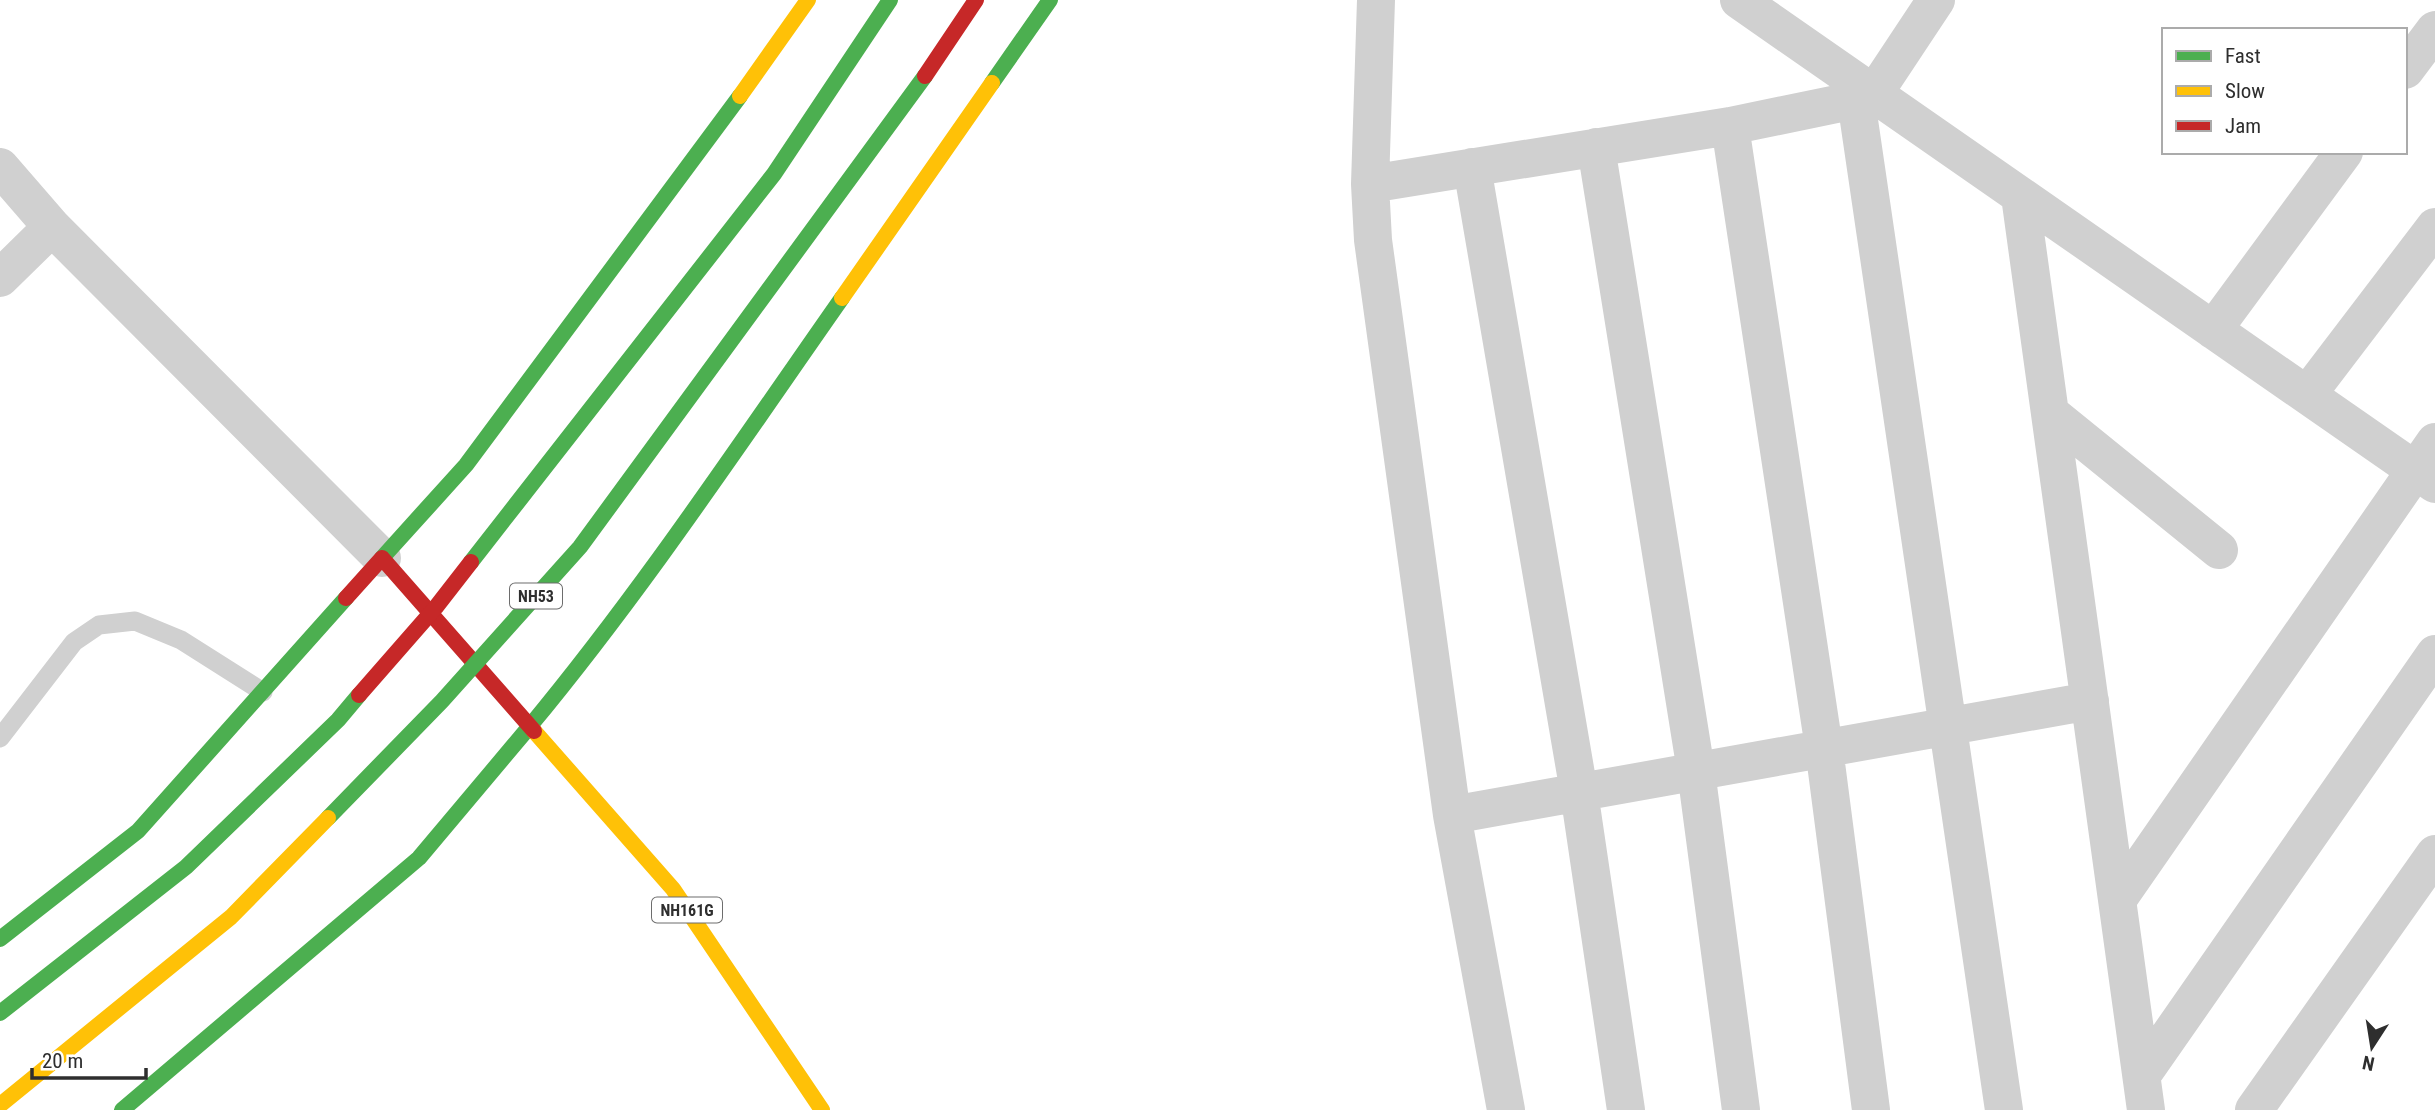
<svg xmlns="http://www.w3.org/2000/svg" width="2435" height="1110" viewBox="0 0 2435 1110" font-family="'Roboto Condensed',sans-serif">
  <rect width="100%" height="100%" fill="#fff"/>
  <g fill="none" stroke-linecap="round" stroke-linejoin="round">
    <!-- lane -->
    <path stroke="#d0d0d0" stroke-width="19" d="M0,738L74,642L99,625L135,621L181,640L263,692"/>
    <!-- street -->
    <path stroke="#d0d0d0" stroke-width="38" d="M1376,0L1370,184L1373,240L1452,815L1506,1110
      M1739,0L2435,484
      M2405,70L2435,30
      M1856,100L2004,1110
      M1730,126L1824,748L1871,1110
      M1596,147L1696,771L1741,1110
      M0,167L52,227L382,558
      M1472,167L1579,792L1626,1110
      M1370,184L1730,126L1856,100L1875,92L1936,0
      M2020,196L2146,1110
      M0,278L52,227
      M2213,330L2344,152
      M2307,395L2435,227
      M2050,413L2219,550
      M1452,815L2090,701
      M2118,899L2435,442
      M2142,1075L2435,654
      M2254,1110L2435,854"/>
    <!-- fast -->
    <path stroke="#4caf50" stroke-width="16" d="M992,83L1050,0
      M382,558L466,465L740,96
      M530,726C642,591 741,442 842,298
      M0,939L138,831L346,598
      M122,1110L419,858L530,726"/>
    <!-- slow -->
    <path stroke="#ffc107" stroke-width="16" d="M740,96L808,0
      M842,298L992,83
      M534,731L673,889L822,1110"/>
    <!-- jam -->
    <path stroke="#c62828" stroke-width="16" d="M346,598L382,558L534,731"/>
    <!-- fast-bridge -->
    <path stroke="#4caf50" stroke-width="16" d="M471,562L774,174L890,0
      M328,818L442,701L580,547L925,76
      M0,1013L186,867L338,720L359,695"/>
    <!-- slow-bridge -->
    <path stroke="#ffc107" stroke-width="16" d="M0,1105L231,917L328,818"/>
    <!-- jam-bridge -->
    <path stroke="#c62828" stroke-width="16" d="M925,76L976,0
      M359,695L436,607L471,562"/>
  </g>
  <g text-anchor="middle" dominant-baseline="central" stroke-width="7" stroke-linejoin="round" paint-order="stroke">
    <!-- shield labels -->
    <g fill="#fff" stroke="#6d6d6d" stroke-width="2">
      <rect x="510" y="583.5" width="52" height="25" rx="5"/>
      <rect x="652" y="897.5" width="70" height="25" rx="5"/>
    </g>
    <g font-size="16" font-weight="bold" fill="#2e2e2e">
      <text x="536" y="596">NH53</text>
      <text x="687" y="910">NH161G</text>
    </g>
  </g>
  <!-- legend -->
  <rect x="2162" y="28" width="245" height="126" fill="#ffffff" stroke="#ababab" stroke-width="2"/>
  <rect x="2176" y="51" width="35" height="10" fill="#4caf50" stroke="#ababab" stroke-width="2"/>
  <text x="2225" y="63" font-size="21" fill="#2e2e2e">Fast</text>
  <rect x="2176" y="86" width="35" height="10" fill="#ffc107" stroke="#ababab" stroke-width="2"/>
  <text x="2225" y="98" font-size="21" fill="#2e2e2e">Slow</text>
  <rect x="2176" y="121" width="35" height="10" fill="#c62828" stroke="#ababab" stroke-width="2"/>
  <text x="2225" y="133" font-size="21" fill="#2e2e2e">Jam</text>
  <!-- north arrow -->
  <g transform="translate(2372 1047) rotate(192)" stroke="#ffffff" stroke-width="5" paint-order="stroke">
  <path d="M0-5L12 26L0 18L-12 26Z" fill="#2e2e2e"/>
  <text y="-10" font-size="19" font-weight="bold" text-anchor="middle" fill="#2e2e2e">N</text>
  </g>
  <!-- scale -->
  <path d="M32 1068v10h114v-10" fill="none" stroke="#2e2e2e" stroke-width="3.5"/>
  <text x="42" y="1068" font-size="21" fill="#2e2e2e" stroke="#ffffff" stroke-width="5" paint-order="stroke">20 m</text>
</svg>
